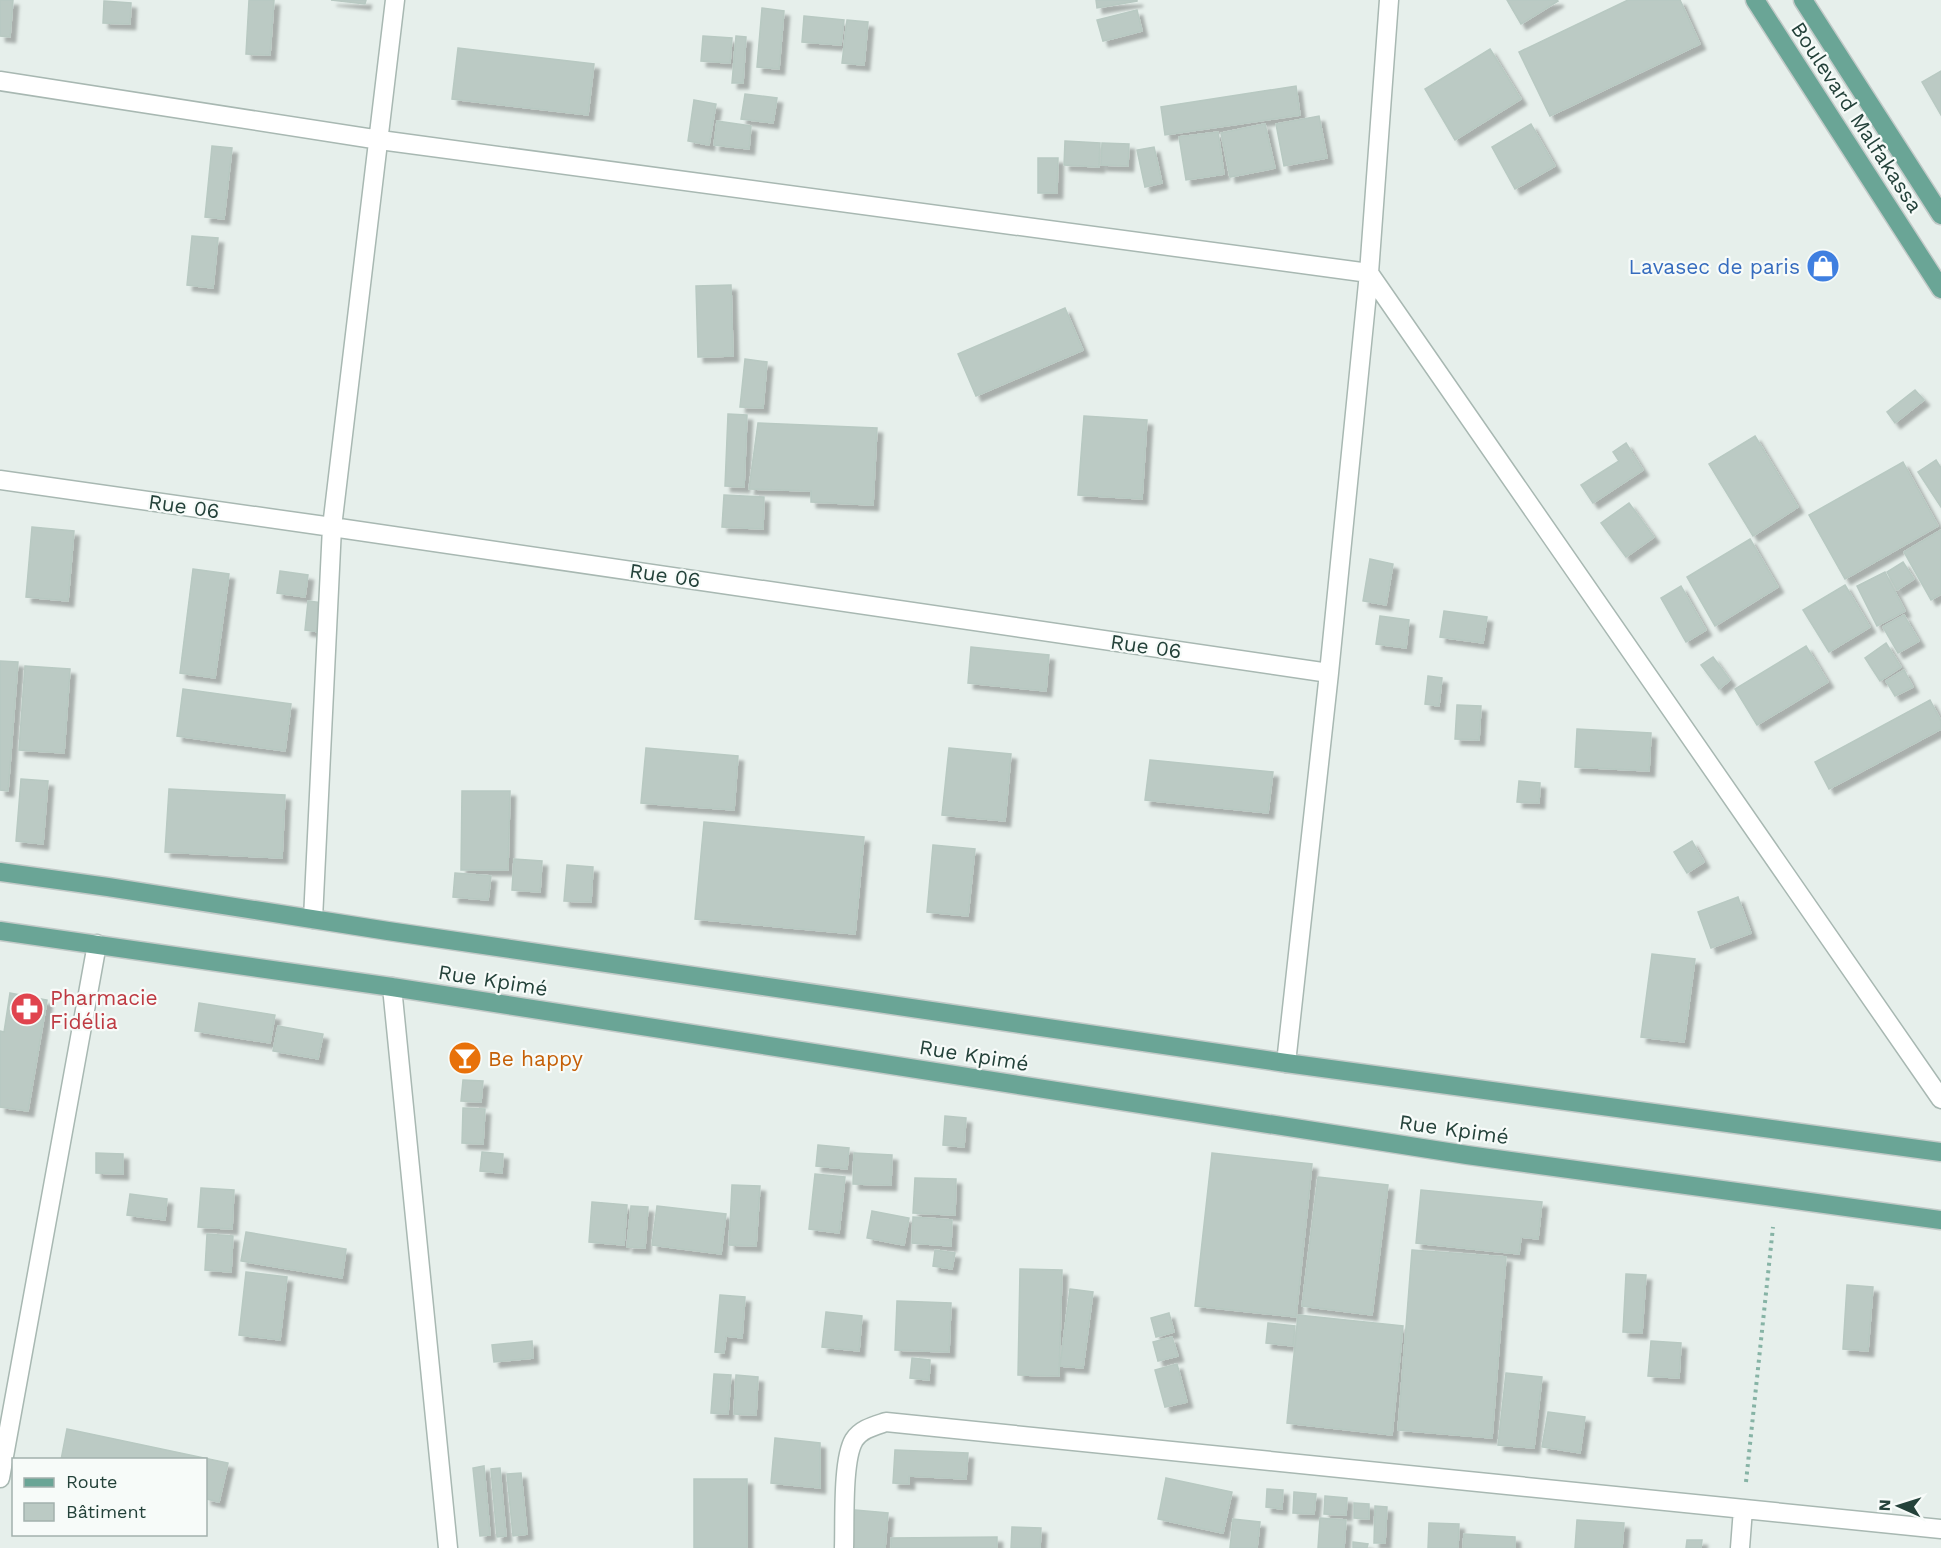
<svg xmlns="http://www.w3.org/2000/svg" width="1941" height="1548" viewBox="0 0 1941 1548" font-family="'Work Sans',sans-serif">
  <defs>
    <filter id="shadow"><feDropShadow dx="5.5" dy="5.5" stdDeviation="1.5" flood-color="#0004"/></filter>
  </defs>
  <rect width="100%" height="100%" fill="#e6efeb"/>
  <!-- building -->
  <path fill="#bbcac4" stroke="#b8c9c2" stroke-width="1.5" filter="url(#shadow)" d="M0,0H13L10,37L0,36Z
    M249,0H274L270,55L246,54Z
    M331,0H366L365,4Z
    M1096,0H1137V1L1097,8Z
    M1507,0H1557L1558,1L1521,24Z
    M1628,0H1680L1700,44L1550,116L1519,52Z
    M104,1L131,3L130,24L103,23Z
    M762,8L784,11L779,69L757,67Z
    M1137,10L1142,31L1103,41L1097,20Z
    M804,16L844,20L841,45L802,42Z
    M847,20L868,22L864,65L842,63Z
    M703,36L732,38L730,63L701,61Z
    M736,36L746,37L743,83H732Z
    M458,48L594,64L588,115L452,99Z
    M1490,49L1521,99L1455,140L1425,89Z
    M1941,71V115L1922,82Z
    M1296,86L1300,115L1165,135L1161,107Z
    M745,94L777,98L773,123L741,119Z
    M694,100L716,104L709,145L688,141Z
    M1319,116L1327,158L1284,166L1276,124Z
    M717,121L751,126L749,149L714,145Z
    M1265,124L1275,168L1230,177L1221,133Z
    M1531,124L1555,166L1515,189L1492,147Z
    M1218,132L1224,174L1186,180L1179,137Z
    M1065,141L1100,143L1099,167L1064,165Z
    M1102,143L1129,144L1128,166L1101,165Z
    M212,146L232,148L224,219L205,217Z
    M1154,147L1162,183L1145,187L1137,150Z
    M1038,158H1058L1057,193H1038Z
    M192,236L218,238L213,288L187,285Z
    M731,285L733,356L698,357L696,286Z
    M1065,308L1083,350L976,396L958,354Z
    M745,359L767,362L763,408L740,407Z
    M1915,390L1924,400L1895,423L1887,412Z
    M728,414L747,415L744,487L725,486Z
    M1084,416L1147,420L1142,499L1078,495Z
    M758,423L877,428L873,505L811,502V491L749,489Z
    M1755,436L1798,507L1753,536L1709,464Z
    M1626,443L1643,470L1593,503L1581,485L1619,461L1613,452Z
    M1936,460L1941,468V507L1918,472Z
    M1903,462L1938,526L1845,579L1809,515Z
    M724,495L764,497L763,529L722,527Z
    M1629,503L1654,537L1626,557L1601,523Z
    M32,527L74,531L68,601L26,597Z
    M1941,530V594L1931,600L1904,552Z
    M1750,539L1778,587L1715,626L1687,577Z
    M1370,559L1393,564L1386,605L1363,601Z
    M1903,562L1914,579L1897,590L1887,572Z
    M193,569L229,574L215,678L180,673Z
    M280,571L308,575L305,597L277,593Z
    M1885,572L1905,611L1877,626L1857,586Z
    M1845,585L1870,627L1829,652L1803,610Z
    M1681,586L1706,630L1686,642L1661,598Z
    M308,601L323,603L320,632L305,630Z
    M1444,611L1487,617L1483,643L1440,637Z
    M1904,615L1919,641L1898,653L1883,627Z
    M1380,616L1409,620L1406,648L1376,644Z
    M1886,643L1901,667L1880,681L1865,658Z
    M1806,646L1828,682L1757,725L1735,689Z
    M971,647L1049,655L1046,691L968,683Z
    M1713,657L1730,680L1719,689L1701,665Z
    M0,661L18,662L8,791L0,790Z
    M25,666L70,669L64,753L19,750Z
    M1904,670L1913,687L1895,696L1886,681Z
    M1428,676L1442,678L1439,706L1425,704Z
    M183,689L291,704L285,751L177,736Z
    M1930,700L1941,721V729L1829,789L1815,762Z
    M1457,705L1481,706L1479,740L1455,739Z
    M1577,729L1651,733L1649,771L1575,767Z
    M646,748L738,756L734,810L641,803Z
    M949,748L1011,754L1005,821L942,815Z
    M1150,760L1273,772L1268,813L1145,800Z
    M21,779L48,781L43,844L16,841Z
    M1519,781L1540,783L1539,803L1517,802Z
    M169,789L285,795L282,858L165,852Z
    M462,791H510L508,870H461Z
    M704,822L864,837L855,934L695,919Z
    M1692,841L1704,862L1687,873L1674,852Z
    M933,845L975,849L968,916L927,912Z
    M514,859L542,861L540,892L512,890Z
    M567,865L593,867L591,902L564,901Z
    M455,873L491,876L488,900L453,897Z
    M1738,897L1751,933L1711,948L1698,912Z
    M1652,954L1695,959L1684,1042L1641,1037Z
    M10,993L47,1000L28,1111L0,1107V1031L4,1032Z
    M199,1003L275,1015L270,1043L195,1031Z
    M278,1026L323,1034L318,1059L273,1051Z
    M463,1080L483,1081L481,1102L461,1101Z
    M463,1108L485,1109L483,1144L462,1143Z
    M945,1116L966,1118L964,1147L943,1145Z
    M818,1145L849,1148L847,1169L816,1166Z
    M482,1152L503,1154L502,1173L480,1171Z
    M96,1153L123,1154V1174L96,1173Z
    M854,1153L892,1155L891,1185L853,1184Z
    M1212,1153L1312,1164L1296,1317L1195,1306Z
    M815,1174L845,1177L839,1233L809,1229Z
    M1318,1177L1388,1185L1372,1315L1302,1306Z
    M915,1178L956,1179L955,1215L913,1213Z
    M732,1185L760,1186L756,1246L729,1245Z
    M201,1188L234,1190L232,1229L198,1227Z
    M1421,1190L1542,1202L1538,1239L1521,1237L1519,1254L1416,1243Z
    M130,1194L167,1199L165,1220L127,1215Z
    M592,1202L627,1205L624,1245L589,1242Z
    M631,1206L648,1207L645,1248L627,1247Z
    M657,1206L726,1214L721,1254L652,1245Z
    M872,1211L909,1218L904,1245L867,1238Z
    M913,1217L952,1220L951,1246L912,1243Z
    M246,1232L346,1249L342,1278L241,1261Z
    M207,1234L233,1236L231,1272L205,1270Z
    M935,1250L955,1253L952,1269L933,1266Z
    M1412,1250L1506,1257L1492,1438L1398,1430Z
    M1020,1269L1062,1270L1059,1376L1018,1375Z
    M246,1272L287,1277L280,1340L239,1335Z
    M1626,1274L1646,1275L1642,1333L1623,1332Z
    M1847,1285L1873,1287L1868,1351L1843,1349Z
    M1070,1289L1093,1292L1083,1368L1060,1366Z
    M720,1295L745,1297L742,1338L726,1336L724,1353L715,1352Z
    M897,1301L951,1303L949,1352L895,1350Z
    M826,1312L862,1316L859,1351L822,1347Z
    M1169,1313L1174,1332L1156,1337L1151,1318Z
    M1298,1315L1403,1326L1392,1435L1287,1423Z
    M1268,1323L1295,1326L1293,1346L1266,1343Z
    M1172,1337L1178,1356L1158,1361L1153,1342Z
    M532,1341L533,1358L494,1362L492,1345Z
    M1651,1341L1681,1343L1679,1378L1648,1376Z
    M912,1358L930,1360L929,1380L910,1378Z
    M1177,1364L1187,1402L1165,1407L1155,1370Z
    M1506,1373L1542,1377L1534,1448L1498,1445Z
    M714,1374L731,1375L728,1414L711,1413Z
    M736,1375L758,1377L756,1415L734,1414Z
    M1548,1412L1585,1417L1580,1453L1542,1447Z
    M67,1429L228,1463L219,1502L206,1499V1460H61Z
    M775,1438L820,1443V1488L771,1483Z
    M895,1450L968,1453L966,1479L909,1476V1484L893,1483Z
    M484,1466L490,1535L480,1536L473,1468Z
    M500,1468L506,1536L497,1537L491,1469Z
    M521,1473L527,1534L513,1536L507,1474Z
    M1166,1478L1232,1492L1223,1533L1158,1519Z
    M694,1479H747V1548H694Z
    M1267,1489L1283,1490L1282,1509L1266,1507Z
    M1294,1492L1316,1494L1314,1514L1293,1513Z
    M1325,1496L1347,1498L1346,1515L1324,1514Z
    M1354,1503L1369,1504V1519L1354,1518Z
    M1375,1506L1387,1507L1385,1543H1374Z
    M855,1510L888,1513L885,1548H852Z
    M1320,1518L1346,1520L1344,1548H1318Z
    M1233,1519L1260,1522L1257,1548H1230Z
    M1577,1520L1624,1523L1622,1548H1575Z
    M1429,1523L1459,1524L1458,1548H1428Z
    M1012,1527L1041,1528L1040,1548H1011Z
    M1464,1534L1515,1537V1548H1463Z
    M997,1537V1548H891V1538Z
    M1687,1540H1702L1701,1548H1686Z
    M1353,1542L1368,1544L1367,1548H1353Z"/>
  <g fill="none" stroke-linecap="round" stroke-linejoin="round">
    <!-- minor casing -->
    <g stroke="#a8b8b2" stroke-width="21">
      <path id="minor" d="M0,81L380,140L1369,273L1941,1099
        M0,480L332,527L1329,673
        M313,919L332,527L395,0
        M392,987L448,1548
        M1286,1063L1329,673L1369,273L1389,0
        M0,1478L97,944
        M844,1548C845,1523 842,1460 854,1440C861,1429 874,1426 886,1422L1941,1529
        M1740,1548L1743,1509"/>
    </g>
    <!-- major casing -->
    <g stroke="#c2cac8" stroke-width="21">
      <path id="major" d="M1755,0L1941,289
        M1803,0L1941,215
        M0,872L108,887L388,931L1286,1063L1941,1152
        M0,931L392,987L1467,1155L1941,1220"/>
    </g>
    <!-- path -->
    <path stroke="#86b3a5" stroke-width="4" stroke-dasharray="3 4.5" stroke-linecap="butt" d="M1746,1482L1773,1227"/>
    <!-- minor -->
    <use href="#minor" stroke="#fff" stroke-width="18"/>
    <!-- major -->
    <use href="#major" stroke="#6aa596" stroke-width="18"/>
  </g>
  <!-- icons -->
  <defs>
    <g id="shop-disc" transform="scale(1.725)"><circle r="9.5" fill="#3f7fe0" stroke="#f7fbf9"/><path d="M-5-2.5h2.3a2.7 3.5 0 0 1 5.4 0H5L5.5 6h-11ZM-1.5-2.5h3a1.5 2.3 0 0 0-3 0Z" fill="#fff"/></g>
    <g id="pharmacy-disc" transform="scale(1.725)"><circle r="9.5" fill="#e0444e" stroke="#f7fbf9"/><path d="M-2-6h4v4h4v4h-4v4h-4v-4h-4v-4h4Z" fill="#fff"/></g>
    <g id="bar-disc" transform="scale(1.725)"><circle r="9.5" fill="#e8710a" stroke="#f7fbf9"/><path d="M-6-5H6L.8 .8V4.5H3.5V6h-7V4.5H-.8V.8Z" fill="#fff"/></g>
  </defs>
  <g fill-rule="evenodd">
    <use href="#shop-disc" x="1823" y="266"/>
    <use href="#pharmacy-disc" x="27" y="1009"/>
    <use href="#bar-disc" x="465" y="1058"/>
  </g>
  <g text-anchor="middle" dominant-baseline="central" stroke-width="4.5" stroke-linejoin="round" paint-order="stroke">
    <!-- street labels -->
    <g font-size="21" fill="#24423a" stroke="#f7fbf9">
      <text transform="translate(1857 117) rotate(57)">Boulevard Malfakassa</text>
      <text transform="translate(184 506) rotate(8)">Rue 06</text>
      <text transform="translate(665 575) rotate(8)">Rue 06</text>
      <text transform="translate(1146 646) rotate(8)">Rue 06</text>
      <text transform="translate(493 980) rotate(9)">Rue Kpimé</text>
      <text transform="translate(974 1055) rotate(9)">Rue Kpimé</text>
      <text transform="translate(1454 1129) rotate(8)">Rue Kpimé</text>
    </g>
    <!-- shop labels -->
    <g font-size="21" fill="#366cbe" stroke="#f7fbf9" text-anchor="end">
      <text x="1800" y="266">Lavasec de paris</text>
    </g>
    <!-- health labels -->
    <g font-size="21" fill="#be3a42" stroke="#f7fbf9" text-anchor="start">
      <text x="50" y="997">Pharmacie<tspan x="50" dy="24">Fidélia</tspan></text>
    </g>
    <!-- food labels -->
    <g font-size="21" fill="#c56008" stroke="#f7fbf9" text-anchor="start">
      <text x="488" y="1058">Be happy</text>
    </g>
  </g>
  <!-- legend -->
  <rect x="12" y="1458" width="195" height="78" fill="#f7fbf9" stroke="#a3b1ad" stroke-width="1.5"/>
  <rect x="24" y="1478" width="30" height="9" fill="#6aa596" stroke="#a3b1ad" stroke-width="1.5"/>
  <text x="66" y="1488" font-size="18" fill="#24423a">Route</text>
  <rect x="24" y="1503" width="30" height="18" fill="#bbcac4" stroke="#a3b1ad" stroke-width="1.5"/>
  <text x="66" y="1518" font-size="18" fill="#24423a">Bâtiment</text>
  <!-- north arrow -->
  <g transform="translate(1899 1506) rotate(273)" stroke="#f7fbf9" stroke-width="4.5" paint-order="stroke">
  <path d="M0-4.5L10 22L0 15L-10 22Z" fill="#24423a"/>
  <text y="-9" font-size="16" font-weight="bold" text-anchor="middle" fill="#24423a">N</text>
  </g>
</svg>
